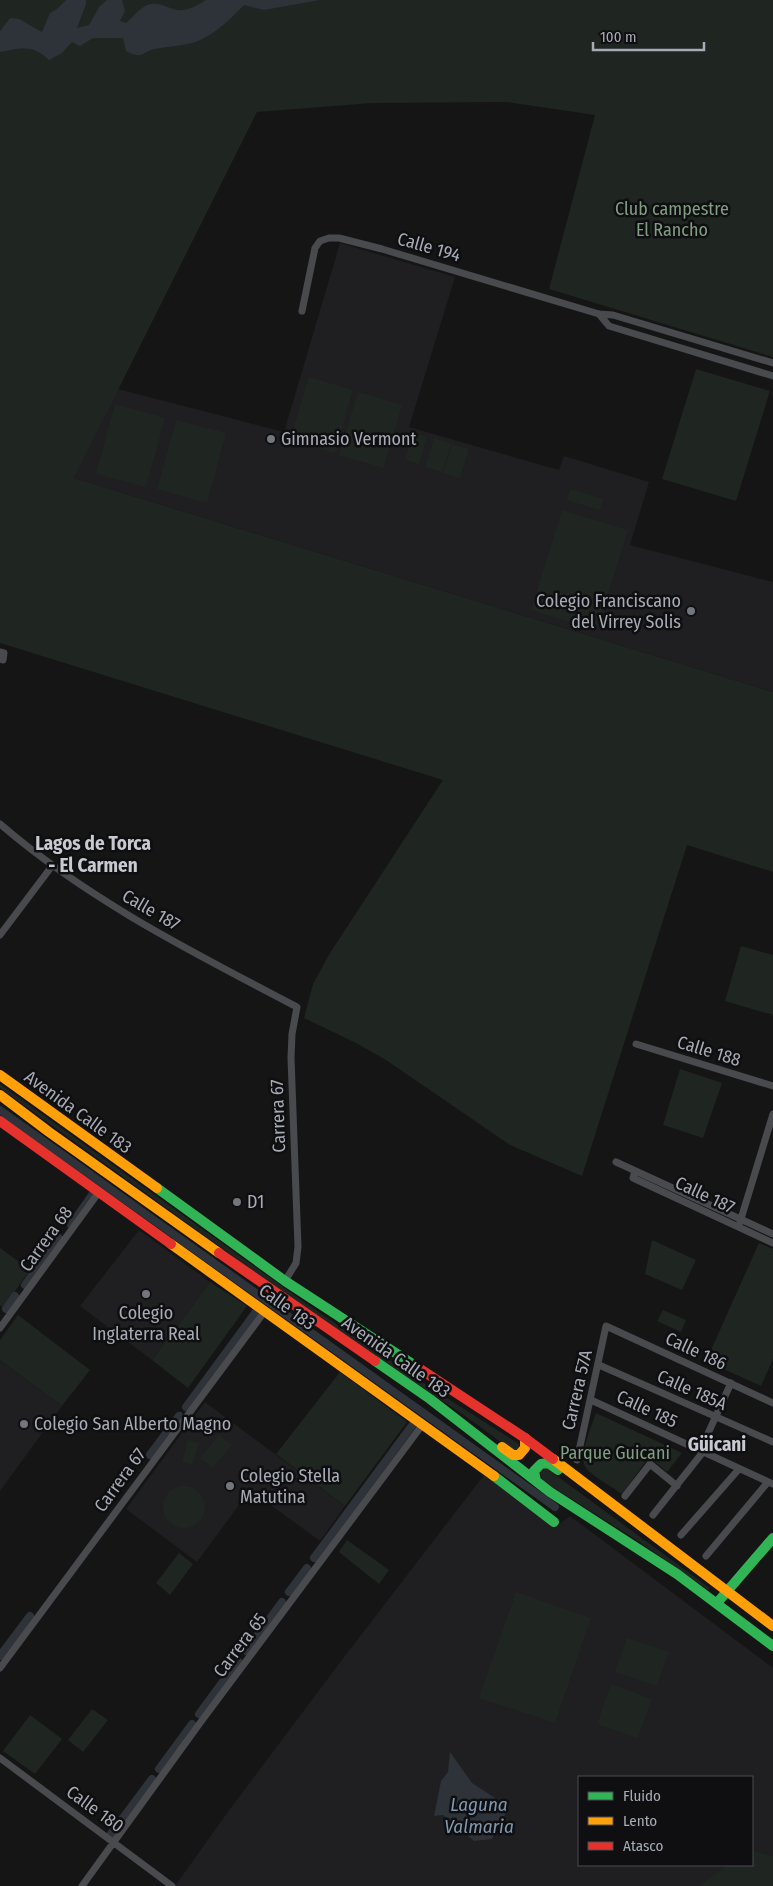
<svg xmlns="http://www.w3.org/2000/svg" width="773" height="1886" viewBox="0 0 773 1886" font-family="'Fira Sans Condensed',sans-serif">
  <rect width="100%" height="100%" fill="#151515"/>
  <!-- built -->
  <path fill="#1f1f21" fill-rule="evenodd" d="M340,243L455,277L409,427L559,470L564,456L649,482L630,545L773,582V692L74,478L118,389L284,432Z
    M139,1230L210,1282L152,1360L80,1306Z
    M0,1360L62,1406L0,1491Z
    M205,1402L345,1506L320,1541L250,1490L197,1562L126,1509Z
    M484,1475L557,1526L570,1516L773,1668V1886H175L230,1809L338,1665ZM579,1777H752V1865H579Z"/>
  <!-- green -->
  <path fill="#1f2520" d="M0,0H773V357L549,289L595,115L506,102L373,103L257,112L74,478L773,692V872L687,845L582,1176L510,1145L386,1060L358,1044L304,1018L313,984L330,953L443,780L0,643Z
    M696,369L770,391L736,501L662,479Z
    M309,377L353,390L335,453L290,440Z
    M358,392L402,405L384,468L339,455Z
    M115,404L165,418L146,487L96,474Z
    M176,420L226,433L207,503L157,489Z
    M413,433L427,437L419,464L405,460Z
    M434,438L451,444L442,472L425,467Z
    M452,444L469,449L460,478L443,473Z
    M570,489L603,499L600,510L566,500Z
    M562,510L628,530L597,630L531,610Z
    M741,946L773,955V1015L725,1001Z
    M680,1069L722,1083L703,1138L663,1125Z
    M0,1084L304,1302L425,1384L519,1444V1450H511C459,1409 401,1375 347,1337C230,1255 115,1171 0,1088Z
    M652,1240L696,1260L682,1290L645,1274Z
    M759,1243L773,1249V1359L761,1386L706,1361Z
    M0,1248L30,1270L3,1308L0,1305Z
    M210,1282L247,1306L188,1388L152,1360Z
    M663,1310L686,1320L681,1332L657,1321Z
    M18,1315L90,1370L62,1406L0,1360V1340Z
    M340,1372L407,1422L345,1506L276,1454Z
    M596,1413L682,1453L667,1472L649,1457L622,1494C613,1487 589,1475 585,1466C579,1456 592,1424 596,1413Z
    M219,1435L232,1445L213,1468L200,1458Z
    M188,1440L199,1443L193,1465L182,1462Z
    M546,1468L710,1588L708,1590L638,1541L543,1481L540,1472Z
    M163 1507a21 21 0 1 1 42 0a21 21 0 1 1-42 0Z
    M347,1540L389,1570L379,1584L339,1552Z
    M179,1553L193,1564L170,1595L156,1583Z
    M516,1592L591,1618L555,1723L479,1698Z
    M627,1638L669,1652L657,1686L615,1672Z
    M611,1684L652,1699L638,1738L597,1724Z
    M92,1709L108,1720L83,1752L68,1740Z
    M30,1715L62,1739L35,1774L3,1751Z
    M752,1851L773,1856V1886H699L727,1865H752Z"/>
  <!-- water -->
  <path fill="#2d3339" d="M66,0H86V4L77,28L89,25L99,7L107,0H122L125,11L120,21L126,23C133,17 139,9 147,5C159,1 166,8 177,10C187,12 198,5 206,0H320L264,10L244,5C230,19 217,33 198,41C185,46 169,46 155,49C141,52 144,60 126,51L123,38H93L80,46L72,42L62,53L49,60C33,44 21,48 0,52V31L10,18L19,19L42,32L50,13L57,9Z
    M450,1752L472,1783L509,1807L492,1839L474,1841L443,1815L434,1816L441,1781L448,1772Z"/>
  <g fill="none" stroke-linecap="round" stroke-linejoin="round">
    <!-- stream -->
    <path stroke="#2d3339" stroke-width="2.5" d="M179,1416L181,1413"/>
    <!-- canal -->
    <path stroke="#2d3339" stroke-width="8" d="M0,1110L555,1507
      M71,1225L92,1195
      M25,1285L59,1238
      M6,1309L15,1296
      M186,1407L255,1313
      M150,1455L179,1416
      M314,1558L414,1423
      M289,1592L307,1568
      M246,1651L282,1602
      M0,1656L30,1616
      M199,1714L238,1661
      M159,1769L192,1724
      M111,1834L152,1779"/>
    <!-- street -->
    <path stroke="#494a4e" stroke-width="7" d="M302,311L315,248L320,241L329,238H339L382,249L599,314L613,315L773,363
      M599,314L609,326L773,376
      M0,652L4,653L3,660L0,659
      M0,824C88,900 194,953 297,1007L292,1034L291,1058L298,1247L296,1263L285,1281
      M0,935L52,866
      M636,1044L773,1086
      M616,1162L773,1234
      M635,1171L633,1178L773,1243
      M740,1222L773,1114
      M0,1328L99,1192
      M599,1365L773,1442
      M591,1400L773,1484
      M700,1451L731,1383
      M577,1460L606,1326L773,1403
      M625,1496L650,1464L677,1486
      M653,1515L703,1452
      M681,1535L739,1469
      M706,1556L768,1482
      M0,1668L265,1311
      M0,1758L172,1886
      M82,1886L200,1723L423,1424"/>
    <!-- fast -->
    <path stroke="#30b455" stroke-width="10" d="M157,1188L285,1281L417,1367
      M375,1361L430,1399L550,1492L677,1574L773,1646
      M494,1476L554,1522
      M536,1481L534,1471L541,1464L548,1463L558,1470
      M717,1603L773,1538"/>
    <!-- slow -->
    <path stroke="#ff9f0a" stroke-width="10" d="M0,1075L157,1188
      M0,1095L49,1132L219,1253
      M171,1244L494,1476
      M502,1447L513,1455H519L525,1448V1438
      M553,1459L773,1626"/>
    <!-- jam -->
    <path stroke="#e5322d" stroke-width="10" d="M0,1121L171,1244
      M219,1253L375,1361
      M417,1367L525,1438L553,1459"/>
  </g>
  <!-- markers -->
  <g fill="#74767d" stroke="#0f0f11" stroke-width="2">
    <circle cx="271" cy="439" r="5"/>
    <circle cx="691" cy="611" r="5"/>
    <circle cx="237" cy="1202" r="5"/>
    <circle cx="146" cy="1294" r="5"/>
    <circle cx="24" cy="1424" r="5"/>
    <circle cx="230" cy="1486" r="5"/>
  </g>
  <g text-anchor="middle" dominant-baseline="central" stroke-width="5" stroke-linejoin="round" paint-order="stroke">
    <!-- park labels -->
    <g font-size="18" fill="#809e82" stroke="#0f0f11">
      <text x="672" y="209">Club campestre<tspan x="672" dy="21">El Rancho</tspan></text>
      <text x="615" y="1453">Parque Guicani</text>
    </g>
    <!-- street labels -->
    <g font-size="18" fill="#a7abb5" stroke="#0f0f11">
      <text transform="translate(429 247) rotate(16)">Calle 194</text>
      <text transform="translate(151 910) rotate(30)">Calle 187</text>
      <text transform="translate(709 1051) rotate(17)">Calle 188</text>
      <text transform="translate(78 1112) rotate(36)">Avenida Calle 183</text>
      <text transform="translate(278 1116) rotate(-92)">Carrera 67</text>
      <text transform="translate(705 1195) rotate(25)">Calle 187</text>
      <text transform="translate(46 1239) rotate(-54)">Carrera 68</text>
      <text transform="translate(287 1307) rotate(36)">Calle 183</text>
      <text transform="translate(696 1351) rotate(25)">Calle 186</text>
      <text transform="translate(396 1357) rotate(35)">Avenida Calle 183</text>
      <text transform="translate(577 1390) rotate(-77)">Carrera 57A</text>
      <text transform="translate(692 1390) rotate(24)">Calle 185A</text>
      <text transform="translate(647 1409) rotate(25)">Calle 185</text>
      <text transform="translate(120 1480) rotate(-54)">Carrera 67</text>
      <text transform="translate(240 1645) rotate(-53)">Carrera 65</text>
      <text transform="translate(95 1809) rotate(36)">Calle 180</text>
    </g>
    <!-- poi labels -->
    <g font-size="18" fill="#a7abb5" stroke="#0f0f11" text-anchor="start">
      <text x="281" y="439">Gimnasio Vermont</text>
      <text x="681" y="601" text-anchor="end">Colegio Franciscano<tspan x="681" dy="21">del Virrey Solis</tspan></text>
      <text x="247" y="1202">D1</text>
      <text x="146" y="1313" text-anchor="middle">Colegio<tspan x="146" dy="21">Inglaterra Real</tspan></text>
      <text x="34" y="1424">Colegio San Alberto Magno</text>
      <text x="240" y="1476">Colegio Stella<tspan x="240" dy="21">Matutina</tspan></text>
    </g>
    <!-- neighbourhood labels -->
    <g font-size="19" font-weight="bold" fill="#c8cad1" stroke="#0f0f11">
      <text x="93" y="843">Lagos de Torca<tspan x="93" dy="22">- El Carmen</tspan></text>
      <text x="717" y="1444">Güicani</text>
    </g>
    <!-- water labels -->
    <g font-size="19" font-style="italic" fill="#8197ad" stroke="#0f0f11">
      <text x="479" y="1804">Laguna<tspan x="479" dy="22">Valmaria</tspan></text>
    </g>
  </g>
  <!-- legend -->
  <rect x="578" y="1776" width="175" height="90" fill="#0f0f11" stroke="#4c4d53"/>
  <rect x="588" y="1792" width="25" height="8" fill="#30b455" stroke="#4c4d53"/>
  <text x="623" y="1801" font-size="15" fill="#a7abb5">Fluido</text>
  <rect x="588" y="1817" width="25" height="8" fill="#ff9f0a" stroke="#4c4d53"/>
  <text x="623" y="1826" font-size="15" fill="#a7abb5">Lento</text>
  <rect x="588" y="1842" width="25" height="8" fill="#e5322d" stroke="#4c4d53"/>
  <text x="623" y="1851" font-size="15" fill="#a7abb5">Atasco</text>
  <!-- scale -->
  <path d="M593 42v8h111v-8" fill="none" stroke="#a7abb5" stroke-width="2.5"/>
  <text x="600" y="42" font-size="15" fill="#a7abb5" stroke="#0f0f11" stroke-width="4" paint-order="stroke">100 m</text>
</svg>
